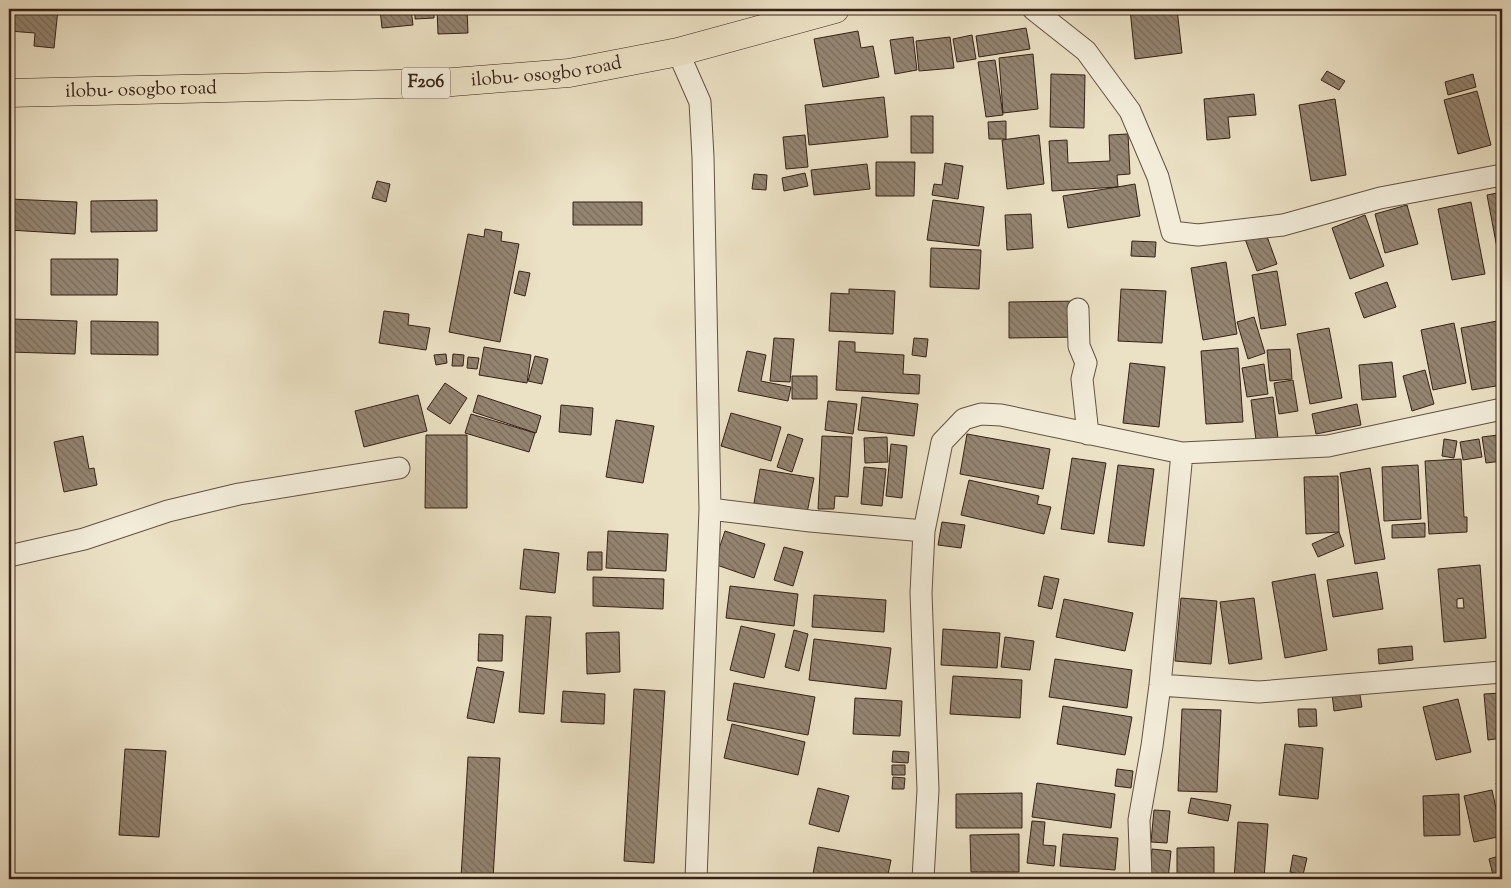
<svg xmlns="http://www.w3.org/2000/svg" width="1511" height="888" viewBox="0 0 1511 888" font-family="'Sorts Mill Goudy',serif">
  <defs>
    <pattern id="building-back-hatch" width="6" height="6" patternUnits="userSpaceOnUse" patternTransform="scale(1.25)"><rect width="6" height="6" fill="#948571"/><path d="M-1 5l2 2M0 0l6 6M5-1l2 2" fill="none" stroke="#7a6c5c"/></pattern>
  </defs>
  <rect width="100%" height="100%" fill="#ebe1c4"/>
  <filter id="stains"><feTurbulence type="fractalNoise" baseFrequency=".004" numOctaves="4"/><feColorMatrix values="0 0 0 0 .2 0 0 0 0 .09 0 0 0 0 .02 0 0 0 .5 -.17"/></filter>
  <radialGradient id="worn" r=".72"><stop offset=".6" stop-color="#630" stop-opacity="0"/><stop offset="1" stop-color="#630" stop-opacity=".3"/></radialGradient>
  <!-- building -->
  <path fill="url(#building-back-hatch)" stroke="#362118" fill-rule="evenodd" d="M9,9H58L54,48L34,46L35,33L9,31Z
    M146,9H239V12H146Z
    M380,9H411L413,25L382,28Z
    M415,9H434V18L415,19Z
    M437,9H467L468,33L438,34Z
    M1130,9H1177L1182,53L1135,59Z
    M1026,28L1030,49L979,57L976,36Z
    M858,31L861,48L873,46L879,77L823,87L814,39Z
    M972,35L976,59L957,62L953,39Z
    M913,37L917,70L895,74L890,40Z
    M950,37L954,68L919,71L916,41Z
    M1033,54L1038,109L1003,113L999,58Z
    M995,60L1003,115L986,117L978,62Z
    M1327,71L1345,81L1339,90L1321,80Z
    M1051,74L1085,75L1084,128L1050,127Z
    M1473,74L1476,87L1448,95L1445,82Z
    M1477,91L1491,145L1458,154L1444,100Z
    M1254,94L1256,115L1228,117L1230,138L1207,140L1204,99Z
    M884,97L888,137L809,145L805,105Z
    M1335,99L1346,175L1311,181L1299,105Z
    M1502,107V153L1497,108Z
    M911,116H933V153H911Z
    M1006,121V139H989L988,122Z
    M1128,134L1130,174L1117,175L1118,187L1052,191L1049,141L1067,140L1068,163L1110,161L1109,135Z
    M805,135L808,167L786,169L783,137Z
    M1039,135L1044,184L1007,189L1002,140Z
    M876,162H915L914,196H876Z
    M945,163L963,166L958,199L932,195L934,184L942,185Z
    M867,164L870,189L814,195L811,170Z
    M805,173L808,186L784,191L782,178Z
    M754,174L767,175L766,190L752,189Z
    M377,181L390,184L386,202L372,198Z
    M1135,184L1140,216L1068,228L1063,196Z
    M1502,192V269H1501L1487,195Z
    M10,199L77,202L75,234L9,230Z
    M157,200V231L91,232V201Z
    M933,200L984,207L979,246L927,240Z
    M573,202H642V225H573Z
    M1471,202L1485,274L1452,280L1438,209Z
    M1407,205L1418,244L1385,253L1375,214Z
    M1031,214L1033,248L1007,250L1005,215Z
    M1365,215L1384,266L1350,279L1332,228Z
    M485,229L502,232L501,241L519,244L500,342L449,332L468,234L484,237Z
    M1265,231L1277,264L1257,271L1245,239Z
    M1132,241L1156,242L1155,257L1131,256Z
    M931,248L981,250L979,289L930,287Z
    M51,259H118L117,295H51Z
    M1226,262L1237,334L1203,340L1191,268Z
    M519,271L530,273L525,296L514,293Z
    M1277,271L1286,325L1261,329L1252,275Z
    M1387,282L1396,307L1364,318L1355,293Z
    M849,289L895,291L893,334L829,331L831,293L849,294Z
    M1121,289L1166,291L1162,343L1118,341Z
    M1083,301V337L1009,338V302Z
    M384,311L409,314L408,325L430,328L426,350L379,343Z
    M1254,317L1265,353L1248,359L1237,322Z
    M10,319L77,321L75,354L9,352Z
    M91,321L158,322V355L91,354Z
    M1497,321L1502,355V385L1472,390L1461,328Z
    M1454,323L1466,383L1433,390L1421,330Z
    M1329,328L1342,398L1310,404L1297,334Z
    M774,338L794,339L790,382L770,381Z
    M914,338L928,339L926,357L912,355Z
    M839,341L855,342V352L904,355L903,374L920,375L919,394L836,390Z
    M484,347L531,355L527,383L479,375Z
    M1238,348L1243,422L1206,424L1201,351Z
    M1290,349L1292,379L1270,381L1267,350Z
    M747,351L766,355L761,381L791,387L788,401L738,391Z
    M446,354L447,363L436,365L434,355Z
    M453,354L464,355L463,366H452Z
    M535,356L548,359L542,384L528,381Z
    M468,357L479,358L477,369L467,368Z
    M1392,362L1396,397L1362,400L1359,365Z
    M1130,363L1165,367L1159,427L1123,423Z
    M1264,364L1268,394L1247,397L1242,368Z
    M1425,370L1434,404L1412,411L1403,376Z
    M792,376H817V399H792Z
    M1293,380L1298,411L1279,414L1274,383Z
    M445,383L467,398L450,424L427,409Z
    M418,395L427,431L364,447L355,411Z
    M478,395L541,416L536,433L473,412Z
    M862,397L918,404L914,436L858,430Z
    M1273,397L1278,438L1256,440L1251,400Z
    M828,401L857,404L853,434L825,430Z
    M1357,404L1361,425L1316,434L1312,414Z
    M561,405L593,408L591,435L559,432Z
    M731,413L781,427L771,461L721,446Z
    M471,414L535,433L529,452L465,433Z
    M616,420L654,426L643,483L606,477Z
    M788,434L803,439L792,472L777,467Z
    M967,434L1050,449L1043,489L960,474Z
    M426,435H467V508H425Z
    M1498,435L1502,461L1486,463L1482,437Z
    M83,436L89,469L94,468L97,485L64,492L54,442Z
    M822,436L852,437L848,497L835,496L834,509H818Z
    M887,437L888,462L865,463L864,438Z
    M1444,439L1457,441L1454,458L1442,456Z
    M1479,439L1482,457L1463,460L1460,442Z
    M891,444L907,446L902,498L886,496Z
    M1072,458L1106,463L1094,534L1061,529Z
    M1461,459L1464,517H1467V532L1429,534L1425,461Z
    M1118,465L1154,469L1144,546L1108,542Z
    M1418,465L1421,519L1384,521L1382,467Z
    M864,467L886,469L882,506L861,504Z
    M1370,468L1385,559L1355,564L1340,473Z
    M760,469L814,478L807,513L754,503Z
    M1338,476L1339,532L1306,534L1304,477Z
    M969,480L1039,496L1037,504L1051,507L1044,534L961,515Z
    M942,522L965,525L961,548L938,545Z
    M1425,523V537L1392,538V525Z
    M608,531L668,534L666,571L606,568Z
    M725,531L765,544L754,578L714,564Z
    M1339,532L1344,546L1318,557L1312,544Z
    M784,547L803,552L793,586L774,580Z
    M524,549L559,553L555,593L520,589Z
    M588,552H602V570H587Z
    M1480,565L1486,638L1444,642L1438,569ZM1463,598L1464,608H1457V599Z
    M1377,572L1383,609L1333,617L1327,580Z
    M1315,574L1327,650L1285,658L1272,582Z
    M1044,576L1059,579L1052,609L1038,606Z
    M593,577L664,579L663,609L593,606Z
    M730,586L798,594L794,626L726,618Z
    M814,595L886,600L884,632L812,627Z
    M1181,598L1217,601L1211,664L1175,661Z
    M1254,598L1262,659L1229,664L1220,602Z
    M1064,599L1133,613L1125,651L1056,637Z
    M526,616L551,617L544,714L519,712Z
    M741,626L775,634L764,678L730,670Z
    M943,629L1000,633L997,668L941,665Z
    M794,630L808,634L799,671L785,667Z
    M619,632L620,672L587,674L586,633Z
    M479,634L503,635L502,661H478Z
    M1005,637L1034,641L1030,670L1001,667Z
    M814,639L891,648L886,689L809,680Z
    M1412,646L1413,660L1379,664L1378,649Z
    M1055,659L1132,670L1127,708L1049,697Z
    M477,667L504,672L494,723L467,718Z
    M953,676L1022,680L1020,718L950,714Z
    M734,683L815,697L808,735L727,720Z
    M634,689L665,691L654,863L624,861Z
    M1359,689L1362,707L1334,711L1332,693Z
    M563,691L605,694L604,724L561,722Z
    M1502,693V738L1488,740L1484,694Z
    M855,698L902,701L900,736L853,734Z
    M1458,699L1471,752L1436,760L1423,707Z
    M1063,706L1132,717L1125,755L1057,744Z
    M1182,709L1221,710L1217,792L1178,791Z
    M1298,709H1316L1317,726L1299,727Z
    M732,724L805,742L798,775L724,758Z
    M1285,744L1323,748L1318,799L1279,795Z
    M125,749L166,751L159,837L119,835Z
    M893,751L909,752L908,763L892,762Z
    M468,757L500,758L493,879L461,878Z
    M892,765H905V775H892Z
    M1117,769L1133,771L1131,788L1115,786Z
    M893,777L905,778L904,789H892Z
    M1502,781V802H1501L1496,783Z
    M1037,783L1115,794L1111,828L1032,817Z
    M818,788L849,796L839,832L809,824Z
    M1492,790L1502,836L1474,842L1464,796Z
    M1022,793V828H956V794Z
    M1459,794L1460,835L1424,836L1423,796Z
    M1191,798L1231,805L1228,821L1188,813Z
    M1154,810L1170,811L1167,843L1151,842Z
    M1032,821L1045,822L1043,845L1056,846L1054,866L1027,863Z
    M1238,822L1268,824L1264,879H1234Z
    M1019,834V872H971L970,835Z
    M1063,834L1118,838L1115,870L1060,866Z
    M818,847L891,860L887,879H812Z
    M1214,847V879H1177V848Z
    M1152,849L1171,851L1168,879H1149Z
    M1293,855L1307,858L1303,875L1290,872Z
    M1502,855V876L1494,879L1489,859Z
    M947,877H962V879H947Z"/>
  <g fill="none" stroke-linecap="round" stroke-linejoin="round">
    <!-- street casing -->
    <g stroke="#635143" stroke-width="23">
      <path id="street" d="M1033,9L1086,51L1130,111L1158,177L1172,232L1198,235L1283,225L1380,198L1502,175
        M678,52L700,102L703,157L710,509L696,879
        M1078,309L1079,346L1086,363L1082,379L1088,434
        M710,509L810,521L924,531L942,442L964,419L981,414L1001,415L1182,453L1328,446L1502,409
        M9,556L84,539L168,511L239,494L399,468
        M1160,685L1259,692L1502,672
        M923,879L928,790L921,593L924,531
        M1141,879L1139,820L1152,746L1160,685L1182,453"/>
    </g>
    <!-- primary casing -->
    <g stroke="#362118" stroke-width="29">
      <g id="primary">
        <path id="s1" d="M9,93L440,83L569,73L678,52L835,9"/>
      </g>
    </g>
    <!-- street -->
    <use href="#street" stroke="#f2ecd9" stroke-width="21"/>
    <!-- primary -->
    <use href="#primary" stroke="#ebe1c4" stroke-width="28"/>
  </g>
  <g text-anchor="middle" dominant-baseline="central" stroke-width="5" stroke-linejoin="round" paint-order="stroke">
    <!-- shield labels -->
    <rect fill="#f2ecd9" stroke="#6e5e52" stroke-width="1" x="402" y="67.5" width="48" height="31" rx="4"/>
    <g font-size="18" font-weight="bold" fill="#362118">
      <text x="426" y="83">F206</text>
    </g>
    <!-- street labels -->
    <g font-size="19" fill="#362118" stroke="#f2ecd9">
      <text stroke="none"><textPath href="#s1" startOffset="538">ilobu- osogbo road</textPath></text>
      <text stroke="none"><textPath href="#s1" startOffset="132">ilobu- osogbo road</textPath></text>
    </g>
  </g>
  <!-- margin -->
  <rect width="1511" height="888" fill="none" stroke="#ebe1c4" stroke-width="30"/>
  <rect x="10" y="10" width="1491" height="868" fill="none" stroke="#362118" stroke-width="2.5"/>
  <rect x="15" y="15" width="1481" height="858" fill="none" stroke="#362118"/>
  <rect width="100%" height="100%" filter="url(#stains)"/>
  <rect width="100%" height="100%" fill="url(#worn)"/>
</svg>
